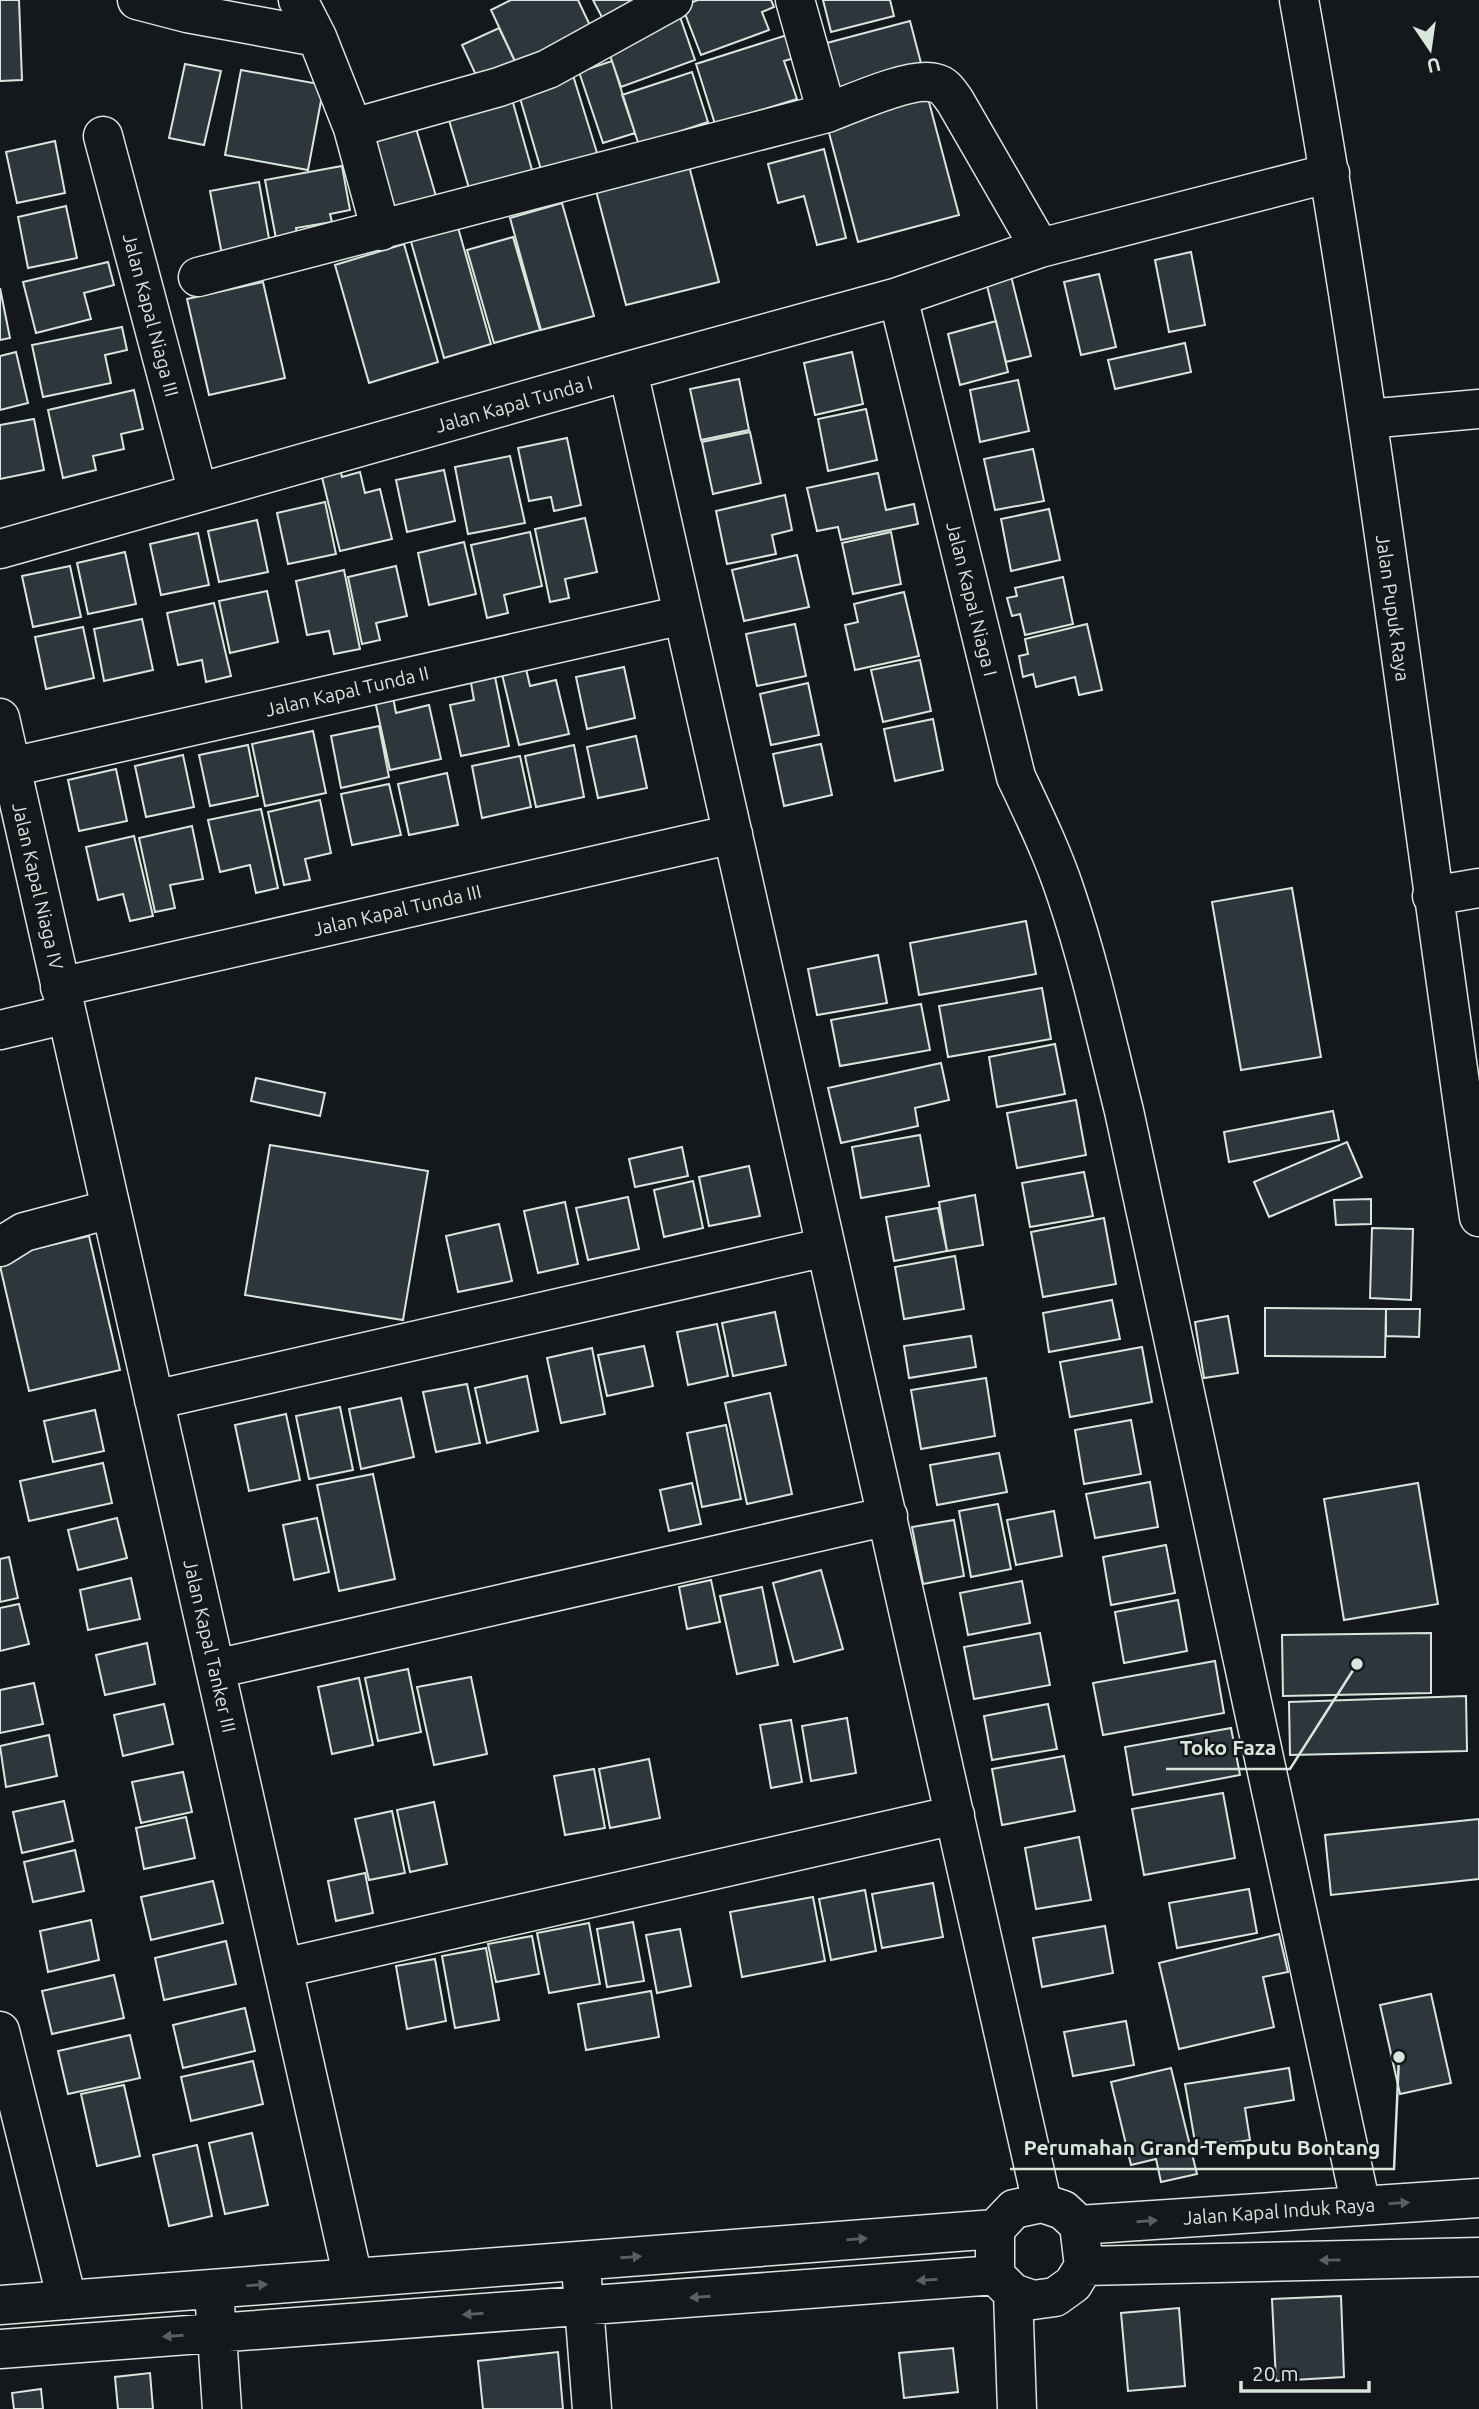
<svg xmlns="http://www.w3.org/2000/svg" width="1479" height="2409" viewBox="0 0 1479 2409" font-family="Ubuntu,sans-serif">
  <rect width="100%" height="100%" fill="#14181c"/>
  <!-- building -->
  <path fill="#2c363c" stroke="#d8e6dc" stroke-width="2" d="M0,0H19L22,80L0,81Z
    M511,0H578L595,36L520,72L491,10Z
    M593,0H661L607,27Z
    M698,0H771L774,7L762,12L769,30L701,55L682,6Z
    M823,0H890L894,16L831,32Z
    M679,14L695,60L621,87L605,41Z
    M910,21L922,67L835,89L823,44Z
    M499,28L520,72L482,88L462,45Z
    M787,35L794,58L784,61L797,99L715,124L696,64Z
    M612,61L635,133L603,143L579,72Z
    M185,64L221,71L204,145L169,138Z
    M241,70L324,85L308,170L225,155Z
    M572,72L598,156L542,173L517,88Z
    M692,72L708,122L639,145L622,95Z
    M925,87L959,215L858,242L824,114Z
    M510,92L534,177L471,195L446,110Z
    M413,118L438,203L387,218L362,133Z
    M55,141L65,193L17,203L6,152Z
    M824,149L846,238L817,245L804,196L778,203L768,164Z
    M687,158L719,282L626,305L594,183Z
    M342,166L350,210L330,214L332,222L296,228L298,240L277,244L265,180Z
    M259,182L271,250L223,260L210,191Z
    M562,203L594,316L541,330L510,218Z
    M66,206L77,258L28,268L18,217Z
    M457,224L491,344L444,358L410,238Z
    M513,237L540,330L494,343L467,250Z
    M404,244L438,362L369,383L335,265Z
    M1191,252L1205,325L1169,332L1155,260Z
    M108,262L114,285L84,293L91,319L36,333L23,282Z
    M1099,274L1116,347L1081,355L1064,282Z
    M1011,276L1031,356L1006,362L986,282Z
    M263,282L285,378L209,395L187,299Z
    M0,288L10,338L0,340Z
    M996,321L1008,372L960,385L948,334Z
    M122,327L127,350L105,355L111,383L43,397L32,345Z
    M1185,343L1191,372L1115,389L1108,360Z
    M16,352L28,403L0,410V356Z
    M852,352L863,404L815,415L804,363Z
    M739,379L749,430L701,440L690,389Z
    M1018,380L1029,431L980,442L970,390Z
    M134,390L143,429L121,434L124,449L93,456L96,470L63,478L48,410Z
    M866,409L877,460L828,471L818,419Z
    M34,419L44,470L0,479V425Z
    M750,432L761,483L713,494L702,442Z
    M567,438L581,505L554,511L551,497L529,501L518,448Z
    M1033,449L1044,501L995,510L984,459Z
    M510,456L525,523L468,534L455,467Z
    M338,460L342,477L360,472L365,493L380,489L392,539L340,551L319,465Z
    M444,470L455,521L407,532L396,480Z
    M878,473L886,510L914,504L918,524L841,540L838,527L817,531L807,488Z
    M785,495L792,530L772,535L776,554L727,564L716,511Z
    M325,502L336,554L288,564L277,513Z
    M1049,509L1060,560L1011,571L1001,519Z
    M585,518L597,572L565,579L569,598L550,602L535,529Z
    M257,520L268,572L219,582L208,531Z
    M530,532L542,586L504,595L508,613L487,618L471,545Z
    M891,532L901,584L853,594L842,543Z
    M198,533L209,585L161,595L150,544Z
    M464,542L476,594L429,605L418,553Z
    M125,552L136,604L88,614L77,563Z
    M797,555L809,607L744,621L732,570Z
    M70,566L81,617L33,627L22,576Z
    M396,566L407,616L376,623L380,640L362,644L348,577Z
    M344,570L360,649L334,654L329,631L307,635L296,581Z
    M1063,577L1073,624L1025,635L1020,614L1012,616L1007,598L1017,596L1015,588Z
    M267,591L278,642L230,653L219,601Z
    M904,592L919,656L855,670L845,625L858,622L854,604Z
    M214,603L231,676L206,682L202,660L178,665L167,613Z
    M142,619L153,670L104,681L94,629Z
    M795,624L806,676L757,686L746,634Z
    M1087,624L1102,690L1079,695L1075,677L1036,687L1033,674L1023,677L1019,656L1028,654L1025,639Z
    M83,627L94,678L46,689L35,637Z
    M524,660L530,686L556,680L569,734L519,745L500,666Z
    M920,660L931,711L883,722L871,670Z
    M493,667L509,746L461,756L450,705L474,700L469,672Z
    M624,667L635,718L587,729L576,677Z
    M808,683L819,735L771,745L760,694Z
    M392,692L396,713L429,705L441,759L390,770L374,696Z
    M933,719L943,770L895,781L884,729Z
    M379,726L389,777L341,788L331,736Z
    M313,731L326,793L265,806L252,744Z
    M636,736L647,788L598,798L587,747Z
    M821,744L832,795L784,806L773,754Z
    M248,745L258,796L210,806L199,755Z
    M574,745L584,797L536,807L525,756Z
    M183,755L194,807L146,817L135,766Z
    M520,756L531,807L482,818L472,766Z
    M116,769L127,821L79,831L68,780Z
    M447,773L458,825L409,835L398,784Z
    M389,784L401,835L352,845L341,794Z
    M320,800L331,853L305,859L310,880L284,885L268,812Z
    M261,809L278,888L256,893L250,865L220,872L208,820Z
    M192,826L203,879L170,885L175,908L155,912L139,838Z
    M134,836L153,916L130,921L123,894L98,900L86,847Z
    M1292,888L1321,1057L1241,1070L1212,902Z
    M1026,921L1036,974L919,995L910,943Z
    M878,955L887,1003L817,1015L808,969Z
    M1042,988L1051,1039L948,1057L939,1006Z
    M921,1004L930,1050L840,1066L831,1020Z
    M1055,1044L1065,1094L997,1107L989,1057Z
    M941,1063L949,1100L915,1108L918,1126L841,1143L828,1088Z
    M256,1078L325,1093L320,1116L251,1101Z
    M1076,1100L1086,1155L1017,1168L1007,1113Z
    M1333,1111L1339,1140L1229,1162L1224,1132Z
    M920,1135L929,1186L861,1198L852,1147Z
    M1347,1142L1362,1177L1269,1217L1254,1182Z
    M270,1145L428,1171L403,1320L245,1295Z
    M682,1147L688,1176L635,1187L629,1159Z
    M749,1166L760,1216L709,1226L699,1177Z
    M1084,1172L1093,1216L1030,1227L1022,1183Z
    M693,1181L703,1228L664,1237L654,1190Z
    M975,1195L983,1245L947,1251L939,1202Z
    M628,1197L639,1249L588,1260L576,1208Z
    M1371,1199V1224L1336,1225L1334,1200Z
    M565,1202L578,1264L538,1273L524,1211Z
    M938,1208L947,1251L894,1261L886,1217Z
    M1104,1218L1116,1284L1043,1297L1031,1232Z
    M499,1224L512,1281L458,1292L446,1236Z
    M1372,1228L1413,1229L1411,1300L1370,1298Z
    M89,1236L120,1370L29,1391L0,1266V1257Z
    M955,1256L964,1309L904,1319L895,1267Z
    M1112,1300L1120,1339L1049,1352L1043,1313Z
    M1265,1308L1386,1309L1385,1357L1265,1356Z
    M1386,1309H1420L1419,1337L1386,1336Z
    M775,1312L786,1365L733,1376L722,1323Z
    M1228,1316L1238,1373L1204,1378L1195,1322Z
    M717,1324L728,1376L688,1385L677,1332Z
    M971,1336L976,1367L909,1378L904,1346Z
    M644,1346L653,1386L607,1396L598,1355Z
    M1142,1347L1152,1402L1070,1417L1060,1362Z
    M592,1348L605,1414L561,1423L547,1358Z
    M527,1376L538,1431L487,1443L475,1388Z
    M986,1378L995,1436L921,1449L911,1390Z
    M467,1384L480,1443L436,1452L423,1392Z
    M770,1393L792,1494L747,1504L725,1403Z
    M401,1398L414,1457L361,1469L349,1409Z
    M340,1407L353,1470L309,1479L296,1416Z
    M95,1410L104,1451L53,1462L44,1421Z
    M286,1414L300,1480L249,1491L235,1425Z
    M1131,1420L1141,1474L1084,1484L1075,1430Z
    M726,1425L741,1499L702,1507L687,1433Z
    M999,1453L1007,1492L937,1505L930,1465Z
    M103,1463L112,1503L29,1521L20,1481Z
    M373,1474L395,1579L339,1591L317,1485Z
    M1150,1482L1158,1527L1095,1538L1086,1494Z
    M692,1483L701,1524L669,1531L660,1490Z
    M1418,1483L1438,1604L1344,1620L1324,1499Z
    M998,1504L1011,1569L971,1577L959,1511Z
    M1054,1511L1062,1556L1016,1565L1007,1520Z
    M117,1518L127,1558L78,1570L68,1530Z
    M317,1518L329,1572L294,1580L283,1525Z
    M954,1520L964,1576L923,1584L912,1527Z
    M1166,1545L1175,1593L1111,1605L1103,1557Z
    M9,1557L18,1598L0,1602V1559Z
    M821,1570L843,1649L794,1662L773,1583Z
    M131,1578L140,1619L88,1630L80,1590Z
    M711,1580L720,1622L687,1629L679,1587Z
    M1022,1581L1030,1623L968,1635L960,1593Z
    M762,1587L778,1665L737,1674L720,1596Z
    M1178,1600L1187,1651L1124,1663L1115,1612Z
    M19,1604L29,1644L0,1651V1608Z
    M1040,1633L1050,1685L974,1699L964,1647Z
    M1431,1633V1693L1283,1696L1282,1635Z
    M147,1643L155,1684L105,1695L96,1655Z
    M1215,1661L1224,1713L1103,1735L1093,1683Z
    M408,1669L421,1732L378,1741L365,1678Z
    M471,1677L487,1754L434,1765L417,1687Z
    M359,1678L373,1745L332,1754L318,1687Z
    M34,1683L43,1724L0,1733V1690Z
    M1466,1696L1467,1751L1290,1755L1289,1702Z
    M164,1704L173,1744L123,1756L114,1715Z
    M1048,1704L1057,1749L992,1760L984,1716Z
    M847,1718L856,1773L811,1781L802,1726Z
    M791,1720L802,1782L771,1788L760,1725Z
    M1231,1728L1240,1775L1133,1795L1125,1747Z
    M49,1735L57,1776L6,1787L0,1746Z
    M1064,1756L1075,1811L1002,1825L992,1769Z
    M649,1759L660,1818L610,1828L599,1769Z
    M594,1769L605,1828L565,1835L554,1776Z
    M183,1772L192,1812L141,1823L132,1782Z
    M1223,1793L1235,1858L1144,1875L1132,1809Z
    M64,1801L73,1841L22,1853L13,1812Z
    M434,1802L447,1864L410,1872L397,1810Z
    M392,1811L405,1873L369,1880L355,1819Z
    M186,1817L195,1858L144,1869L136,1828Z
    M1479,1819V1879L1331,1895L1325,1835Z
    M1079,1837L1091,1900L1036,1909L1025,1848Z
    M75,1850L84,1891L33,1902L24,1862Z
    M365,1873L373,1913L336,1921L328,1881Z
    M213,1881L223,1923L151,1940L141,1897Z
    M933,1883L943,1937L882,1948L872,1894Z
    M1249,1889L1257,1933L1177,1948L1169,1903Z
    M865,1890L876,1951L831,1960L819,1899Z
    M813,1897L825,1961L742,1977L730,1912Z
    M91,1920L99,1960L48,1972L40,1931Z
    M633,1922L644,1981L607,1987L597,1929Z
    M589,1923L600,1984L549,1993L537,1933Z
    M1105,1926L1113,1973L1042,1987L1033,1938Z
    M680,1929L691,1986L657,1993L646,1935Z
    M1279,1934L1288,1972L1263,1977L1274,2027L1179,2049L1159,1963Z
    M532,1936L539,1974L496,1982L488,1944Z
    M226,1941L236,1984L164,2000L155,1958Z
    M486,1948L499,2020L455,2028L442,1956Z
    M435,1959L446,2021L407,2029L396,1966Z
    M114,1975L124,2018L52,2034L42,1991Z
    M651,1991L659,2037L586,2050L578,2004Z
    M1431,1994L1451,2083L1400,2094L1380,2005Z
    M245,2008L255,2051L183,2068L173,2025Z
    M1126,2021L1134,2065L1073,2076L1064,2032Z
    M130,2035L140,2078L68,2094L58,2051Z
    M253,2061L263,2104L191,2121L181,2077Z
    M1171,2068L1197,2174L1161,2182L1156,2159L1131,2165L1111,2082Z
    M1289,2068L1294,2100L1245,2108L1250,2140L1196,2148L1185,2084Z
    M124,2085L140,2156L97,2166L81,2094Z
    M252,2133L268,2205L225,2214L209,2143Z
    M197,2145L212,2216L169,2226L153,2155Z
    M1341,2296L1344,2377L1276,2381L1272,2299Z
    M1179,2308L1185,2386L1128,2391L1121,2313Z
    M953,2348L958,2392L904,2398L899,2353Z
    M558,2352L563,2409H483L478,2361Z
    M150,2373L153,2409H118L115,2377Z
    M41,2389L43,2409H14L12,2393Z"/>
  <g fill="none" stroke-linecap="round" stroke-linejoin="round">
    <!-- minor casing -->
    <g stroke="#d8e6dc" stroke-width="41">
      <path id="minor" d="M137,0L187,13L317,37
        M298,0L317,37L353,128L381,231
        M795,0L827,113C851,104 912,76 935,83C945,85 949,93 955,101L1040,248
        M1299,0C1372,403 1420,811 1479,1217
        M353,128L499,87L548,69L673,0
        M103,136L198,493
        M198,277L827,113
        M898,297L1016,777C1034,815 1053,854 1066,894C1090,965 1106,1039 1124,1111L1361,2206
        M628,371L1042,2203
        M1367,419L1479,409
        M0,549L628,371L898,297L1040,248L1330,173
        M0,718L353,2278
        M11,767L683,615
        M1432,896L1479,888
        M60,987L733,834
        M0,1030L67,1014
        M0,1247L24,1232L111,1209
        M154,1400L826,1247
        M215,1669L888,1516
        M283,1968L955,1815
        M0,2031L67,2300
        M1042,2203L1063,2210L1079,2225L1084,2266L1073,2284L1055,2297L1033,2300L1013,2293L995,2275V2229L1014,2209Z
        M1079,2225L1479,2198
        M1084,2266L1479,2257
        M582,2280L592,2409
        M1013,2293L1017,2409
        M0,2305L995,2229
        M215,2306L222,2409
        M0,2349L995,2275"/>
    </g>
    <!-- minor -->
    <use href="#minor" stroke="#14181c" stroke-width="38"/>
  </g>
  <!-- one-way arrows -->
  <defs><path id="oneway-solid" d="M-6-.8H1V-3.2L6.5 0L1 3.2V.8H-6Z" transform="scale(1.75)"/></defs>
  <g fill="#59605f">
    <use href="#oneway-solid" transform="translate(1399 2203) rotate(-3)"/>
    <use href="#oneway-solid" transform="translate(1147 2221) rotate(-4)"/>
    <use href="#oneway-solid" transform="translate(857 2239) rotate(-4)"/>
    <use href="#oneway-solid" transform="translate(631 2257) rotate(-4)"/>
    <use href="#oneway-solid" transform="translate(1330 2260) rotate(179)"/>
    <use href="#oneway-solid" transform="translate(927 2280) rotate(176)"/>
    <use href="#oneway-solid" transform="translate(257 2285) rotate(-4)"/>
    <use href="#oneway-solid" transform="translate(700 2297) rotate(176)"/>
    <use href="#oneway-solid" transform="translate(473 2314) rotate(176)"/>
    <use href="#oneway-solid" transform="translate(173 2336) rotate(176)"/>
  </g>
  <g text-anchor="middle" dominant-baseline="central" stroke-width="5" stroke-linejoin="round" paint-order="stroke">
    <!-- street labels -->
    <g font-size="19" fill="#d8e6dc" stroke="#14181c">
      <text transform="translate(151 315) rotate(75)">Jalan Kapal Niaga III</text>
      <text transform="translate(514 404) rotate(-16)">Jalan Kapal Tunda I</text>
      <text transform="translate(972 599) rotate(76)">Jalan Kapal Niaga I</text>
      <text transform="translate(1393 608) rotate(82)">Jalan Pupuk Raya</text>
      <text transform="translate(347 691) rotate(-13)">Jalan Kapal Tunda II</text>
      <text transform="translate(38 886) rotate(77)">Jalan Kapal Niaga IV</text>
      <text transform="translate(397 910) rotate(-13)">Jalan Kapal Tunda III</text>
      <text transform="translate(210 1646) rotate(77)">Jalan Kapal Tanker III</text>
      <text transform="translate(1279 2211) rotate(-4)">Jalan Kapal Induk Raya</text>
    </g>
  </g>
  <!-- callouts -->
  <path fill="none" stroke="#d8e6dc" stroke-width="2.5" d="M1357 1664L1290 1769H1166M1399 2057L1394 2169H1010"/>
  <g fill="#d8e6dc" stroke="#14181c" stroke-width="2.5">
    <circle cx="1357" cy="1664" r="7"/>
    <circle cx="1399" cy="2057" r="7"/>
  </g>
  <g font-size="21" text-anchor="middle" font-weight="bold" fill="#d8e6dc" stroke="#14181c" stroke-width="5" stroke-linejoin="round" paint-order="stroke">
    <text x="1228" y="1755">Toko Faza</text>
    <text x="1202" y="2155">Perumahan Grand Temputu Bontang</text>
  </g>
  <!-- north arrow -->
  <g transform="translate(1430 49) rotate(167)" stroke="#14181c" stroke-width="5" paint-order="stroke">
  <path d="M0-5L12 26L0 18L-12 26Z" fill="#d8e6dc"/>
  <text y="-10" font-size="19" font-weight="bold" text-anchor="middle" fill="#d8e6dc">U</text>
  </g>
  <!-- scale -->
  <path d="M1241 2381v10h128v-10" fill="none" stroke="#d8e6dc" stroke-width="3.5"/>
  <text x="1252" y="2381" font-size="21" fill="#d8e6dc" stroke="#14181c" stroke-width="5" paint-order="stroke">20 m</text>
</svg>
